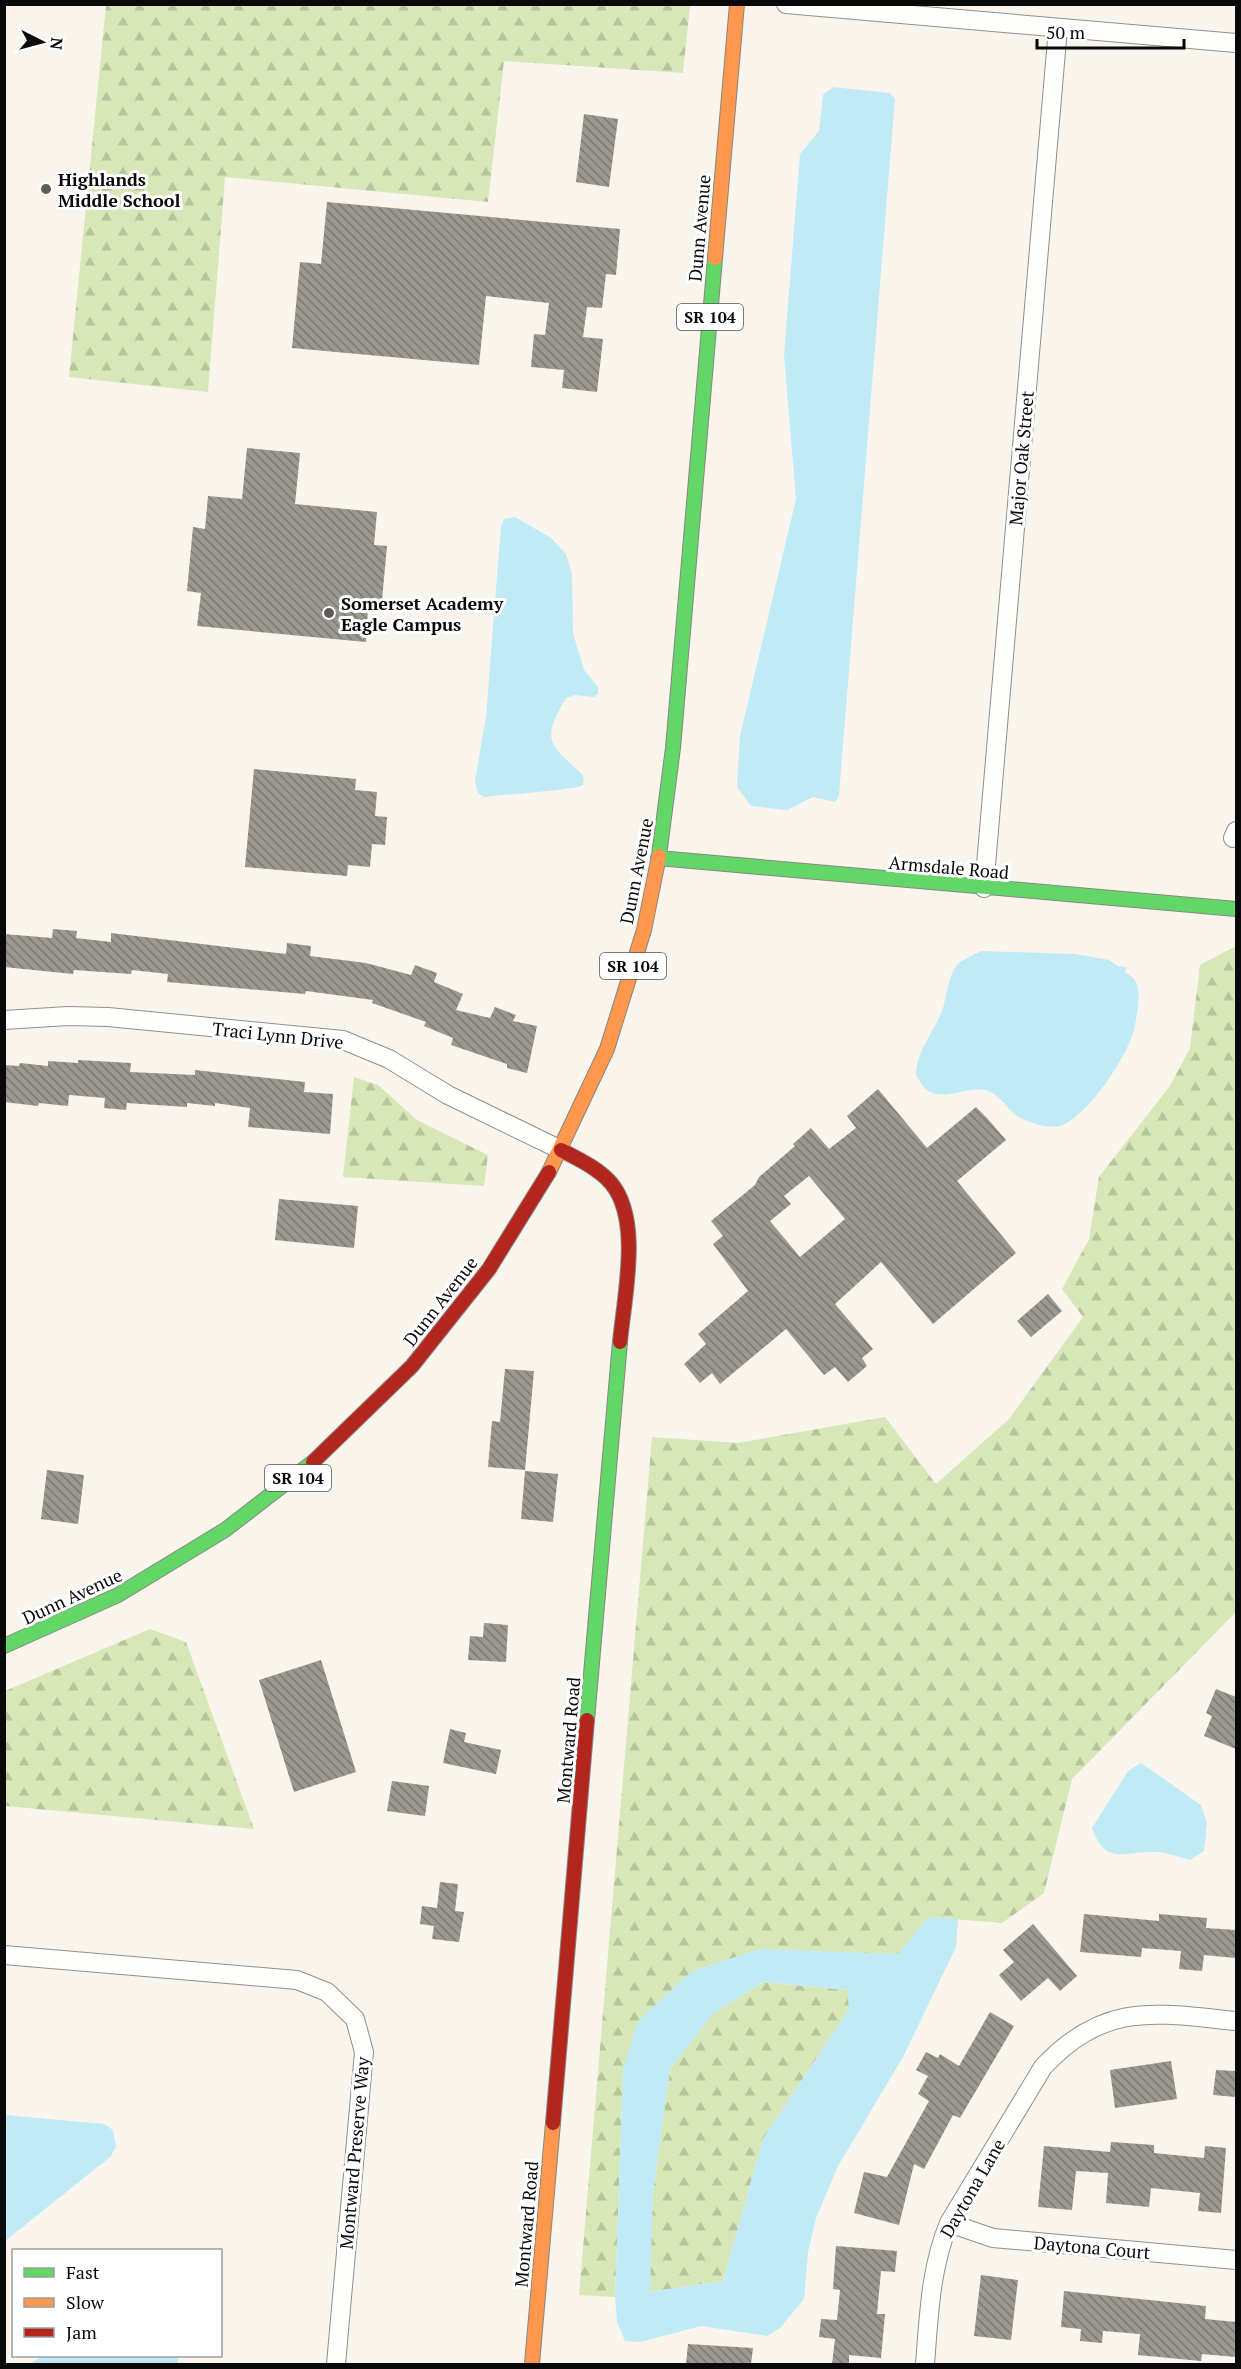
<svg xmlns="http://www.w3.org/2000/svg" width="1241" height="2369" viewBox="0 0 1241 2369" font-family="'PT Serif',serif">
  <defs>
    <pattern id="forest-firs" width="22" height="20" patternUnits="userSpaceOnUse" patternTransform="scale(1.5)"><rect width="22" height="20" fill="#d7e7b8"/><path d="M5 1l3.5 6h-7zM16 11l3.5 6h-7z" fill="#b7c59d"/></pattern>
    <pattern id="building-back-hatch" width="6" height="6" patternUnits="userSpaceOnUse" patternTransform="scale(1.5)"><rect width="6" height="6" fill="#9b9792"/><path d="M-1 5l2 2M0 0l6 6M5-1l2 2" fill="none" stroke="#7d7975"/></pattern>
  </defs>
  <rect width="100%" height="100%" fill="#f9f5ec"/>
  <!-- forest -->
  <path fill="url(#forest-firs)" d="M106,5L107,4L690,5L683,73L504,61L488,202L225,177L208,392L69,377Z
    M1236,946V1612L1072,1779L1044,1893L1002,1923L928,1917L898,1954L760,1950L692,1971L623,2070L615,2297L579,2295L652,1437L738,1443L885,1417L936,1484L1009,1419L1083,1317L1062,1289L1089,1239L1099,1177L1170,1086L1190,1048L1200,965Z
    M354,1077L378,1085L417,1120L488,1155L484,1186L343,1177Z
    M150,1629L186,1642L254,1829L5,1806V1691Z
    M763,1982L848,1990L849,2009L763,2139L723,2281L649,2292L653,2192L670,2069L713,2014Z"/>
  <!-- water -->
  <path fill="#c0ebf6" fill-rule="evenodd" d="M833,87L889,93L895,98L839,795L835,802L813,797L787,810L751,806L737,787L740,736L796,499L784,355L800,154L819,131L823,95Z
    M515,517L551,538L566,554L572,574L573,633L584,670L598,687V694L594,697L575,695L566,698C542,739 547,743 581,773L584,778L583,785C576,790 500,795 484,797L478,793L475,781L486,716L501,526L504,519Z
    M981,951L1075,954L1109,960L1118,966L1126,967L1125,973C1146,980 1137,1009 1135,1026C1130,1053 1087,1118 1060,1126C1049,1129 1031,1123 1021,1118C1008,1112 1000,1093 985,1090C964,1086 932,1108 919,1080C917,1078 916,1075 916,1071C918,1049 936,1029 943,1008C947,995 948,976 957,965C963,959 974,955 981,951Z
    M1141,1763L1201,1805L1207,1823L1204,1851L1190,1860C1180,1857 1168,1853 1158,1852C1126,1850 1106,1868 1092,1828L1128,1771Z
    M928,1917L958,1919L956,1947L903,2057L838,2166L816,2218L808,2252L804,2299L780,2328L767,2336L701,2326L640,2342L625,2341L617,2322L615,2297L623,2070L638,2021L692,1971L760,1949L898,1954ZM763,1982L848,1990L849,2009L763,2139L723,2281L650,2292L653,2192L670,2069L713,2014Z
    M5,2115L104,2124L113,2130L116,2147L110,2157L5,2241Z
    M41,2356H178V2364H31Z"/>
  <!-- building -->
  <path fill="url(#building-back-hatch)" fill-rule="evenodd" d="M584,114L618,119L609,187L576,182Z
    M327,202L620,229L616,275L606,274L602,308L587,307L583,337L603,339L597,392L562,388L564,370L531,367L534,334L545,335L549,303L486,296L479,365L292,348L300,262L321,264Z
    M247,448L300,453L295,504L377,512L374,545L387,546L381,611L368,610L366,642L197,626L201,593L187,591L193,527L205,529L208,496L242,499Z
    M254,769L356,779L355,790L377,792L375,816L387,817L385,845L372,844L370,867L348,865L347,876L245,867Z
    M53,929L77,931L76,938L111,942V933L286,954L287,943L311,946L310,956L366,963L411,975L415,965L437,973L434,982L463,994L456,1010L490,1018L495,1007L516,1015L513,1021L537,1026L527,1073L507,1068V1064L451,1045L453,1038L424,1026L426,1022L372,1003L373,1000L306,991L305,994L167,982L168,974L132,970L131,974L74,970L73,974L4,967V934L52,938Z
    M78,1060L131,1063L130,1072L195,1075V1070L305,1082L304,1092L333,1094L330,1134L248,1127L250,1108L215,1103V1106L187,1103V1107L127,1103L126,1110L104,1108L105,1098L69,1095L68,1106L39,1103L38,1106L4,1102V1065L19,1066L20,1063L48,1066V1061L78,1063Z
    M878,1089L927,1148L976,1107L987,1118L1006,1140L957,1181L1016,1253L933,1324L881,1262L835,1304L873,1349L862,1358L867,1366L848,1382L835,1367L824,1375L786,1329L720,1384L712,1373L700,1383L684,1364L706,1344L698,1334L748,1291L713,1244L723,1236L711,1221L755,1185L759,1177L795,1146L793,1144L811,1128L829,1149L856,1128L847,1116ZM809,1176L845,1219L800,1257L770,1221L791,1204L784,1196Z
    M279,1199L358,1206L354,1248L275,1240Z
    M1048,1294L1062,1311L1031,1337L1017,1321Z
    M505,1369L534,1371L525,1470L488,1467L492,1421L500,1422Z
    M47,1470L84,1475L78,1524L41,1519Z
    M525,1471L558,1474L553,1522L521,1519Z
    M484,1623L508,1625L506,1662L468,1660L470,1636L483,1637Z
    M321,1660L356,1772L294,1792L259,1680Z
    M1216,1689L1236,1697V1749L1204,1736L1212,1716L1206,1713Z
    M450,1729L466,1733L464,1742L501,1750L496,1774L443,1763Z
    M392,1781L429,1786L425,1816L387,1811Z
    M440,1882L458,1884L455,1911L464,1912L459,1942L432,1939L434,1926L420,1924L422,1906L437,1908Z
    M1084,1914L1159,1921V1914L1207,1918L1206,1928L1236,1930V1958L1204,1955L1202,1971L1179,1969L1181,1951L1142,1948L1141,1957L1080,1952Z
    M1033,1924L1077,1976L1060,1991L1048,1978L1021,2001L999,1975L1014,1962L1003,1950Z
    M990,2012L1014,2026L960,2118L953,2115L924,2169L914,2164L899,2225L854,2213L864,2172L887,2177L929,2101L918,2094L928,2076L916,2070L926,2052L938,2058L940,2054L959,2066Z
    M1171,2061L1177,2099L1115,2108L1110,2070Z
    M1216,2070L1236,2071V2097L1213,2095Z
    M1111,2142L1154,2145V2153L1204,2158L1205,2146L1226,2148L1221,2213L1198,2211L1200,2193L1151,2188L1149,2207L1106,2203L1108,2173L1076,2171L1072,2210L1038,2207L1044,2146L1110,2152Z
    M836,2246L897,2251L895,2272L881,2271L877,2314H885L881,2358L849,2355V2364H832L835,2339L819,2337L821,2319L837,2320L840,2290L833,2289Z
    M981,2275L1018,2280L1011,2340L974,2336Z
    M1064,2291L1206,2306L1205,2319L1236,2322V2357L1202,2354L1201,2361L1138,2355L1140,2334L1103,2331L1102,2343L1080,2341L1081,2329L1061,2327Z
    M688,2344L753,2348L751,2364H686Z"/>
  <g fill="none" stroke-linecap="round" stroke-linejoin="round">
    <!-- street casing -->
    <g stroke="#918f8b" stroke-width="20">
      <path id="street" d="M786,4L1236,43
        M1233,838L1236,831
        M984,888L1058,28
        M4,1020L68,1016L108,1017L343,1040L389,1059L448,1095L561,1150
        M4,1955L297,1980L327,1992L355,2019L364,2052L336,2364
        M949,2223L993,2238L1236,2260
        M925,2364C929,2316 930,2269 949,2223L1043,2067C1105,2001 1155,2013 1236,2021"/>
    </g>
    <!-- fast casing -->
    <g stroke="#888682" stroke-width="16">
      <path id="fast" d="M659,856L673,748L715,258
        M658,858L1236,909
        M4,1646L118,1595L225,1530L313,1462
        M587,1720L620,1342"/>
    </g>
    <!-- slow casing -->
    <g stroke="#888682" stroke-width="16">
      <path id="slow" d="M715,258L737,4
        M549,1172L607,1049L644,930L659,856
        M532,2364L553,2123"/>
    </g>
    <!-- jam casing -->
    <g stroke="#888682" stroke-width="16">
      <path id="jam" d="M561,1150C578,1159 598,1168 611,1183C642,1220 624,1297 620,1342
        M313,1462L412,1366L489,1269L549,1172
        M553,2123L587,1720"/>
    </g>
    <!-- street -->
    <use href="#street" stroke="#fefefc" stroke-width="18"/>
    <!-- fast -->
    <use href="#fast" stroke="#63d668" stroke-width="14"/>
    <!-- slow -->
    <use href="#slow" stroke="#ff974d" stroke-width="14"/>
    <!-- jam -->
    <use href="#jam" stroke="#b3261e" stroke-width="14"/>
  </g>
  <!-- markers -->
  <g fill="#5d5c58" stroke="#fff" stroke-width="2">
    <circle cx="46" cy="189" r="6"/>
    <circle cx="329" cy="613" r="6"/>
  </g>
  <g text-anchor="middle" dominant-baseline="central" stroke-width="6" stroke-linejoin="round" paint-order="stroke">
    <!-- shield labels -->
    <g fill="#fff" stroke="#535353" stroke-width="1.5">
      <rect x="677" y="304" width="66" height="26" rx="4.5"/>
      <rect x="600" y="953" width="66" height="26" rx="4.5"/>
      <rect x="265" y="1465" width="66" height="26" rx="4.5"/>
    </g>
    <g font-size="16" font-weight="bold" fill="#090909">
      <text x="710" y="317">SR 104</text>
      <text x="633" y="966">SR 104</text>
      <text x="298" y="1478">SR 104</text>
    </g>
    <!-- poi labels -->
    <g font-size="18" font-weight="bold" fill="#090909" stroke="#fff" text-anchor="start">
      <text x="58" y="179">Highlands<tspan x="58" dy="21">Middle School</tspan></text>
      <text x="341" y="603">Somerset Academy<tspan x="341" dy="21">Eagle Campus</tspan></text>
    </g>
    <!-- street labels -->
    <g font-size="18" fill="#090909" stroke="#fff">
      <text transform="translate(699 228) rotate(-85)">Dunn Avenue</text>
      <text transform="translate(1021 458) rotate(-85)">Major Oak Street</text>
      <text transform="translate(949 867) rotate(5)">Armsdale Road</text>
      <text transform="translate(636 871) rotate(-79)">Dunn Avenue</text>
      <text transform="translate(278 1035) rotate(6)">Traci Lynn Drive</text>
      <text transform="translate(440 1301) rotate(-52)">Dunn Avenue</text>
      <text transform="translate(72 1596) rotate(-25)">Dunn Avenue</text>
      <text transform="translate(568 1740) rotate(-85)">Montward Road</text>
      <text transform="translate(354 2153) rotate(-85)">Montward Preserve Way</text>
      <text transform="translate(972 2188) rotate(-60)">Daytona Lane</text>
      <text transform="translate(526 2224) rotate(-85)">Montward Road</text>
      <text transform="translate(1092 2247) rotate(5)">Daytona Court</text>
    </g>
  </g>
  <!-- border -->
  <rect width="1241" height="2369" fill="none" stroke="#090909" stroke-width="12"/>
  <!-- legend -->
  <rect x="12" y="2249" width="210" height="108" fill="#ffffff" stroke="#9d9d9d" stroke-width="1.5"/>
  <rect x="24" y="2268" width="30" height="9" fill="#63d668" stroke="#9d9d9d" stroke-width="1.5"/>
  <text x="66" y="2279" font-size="18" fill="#090909">Fast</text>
  <rect x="24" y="2298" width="30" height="9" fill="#ff974d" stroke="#9d9d9d" stroke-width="1.5"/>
  <text x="66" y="2309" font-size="18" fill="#090909">Slow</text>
  <rect x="24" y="2328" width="30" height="9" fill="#b3261e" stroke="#9d9d9d" stroke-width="1.5"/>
  <text x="66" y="2339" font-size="18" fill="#090909">Jam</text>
  <!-- north arrow -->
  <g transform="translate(42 42) rotate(96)" stroke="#ffffff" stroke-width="4.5" paint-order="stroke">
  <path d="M0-4.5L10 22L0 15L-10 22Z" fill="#090909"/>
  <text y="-9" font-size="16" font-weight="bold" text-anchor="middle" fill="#090909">N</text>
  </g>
  <!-- scale -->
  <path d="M1037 39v9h147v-9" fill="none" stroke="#090909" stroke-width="3"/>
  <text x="1046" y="39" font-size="18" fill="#090909" stroke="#ffffff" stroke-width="4.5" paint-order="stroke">50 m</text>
</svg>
